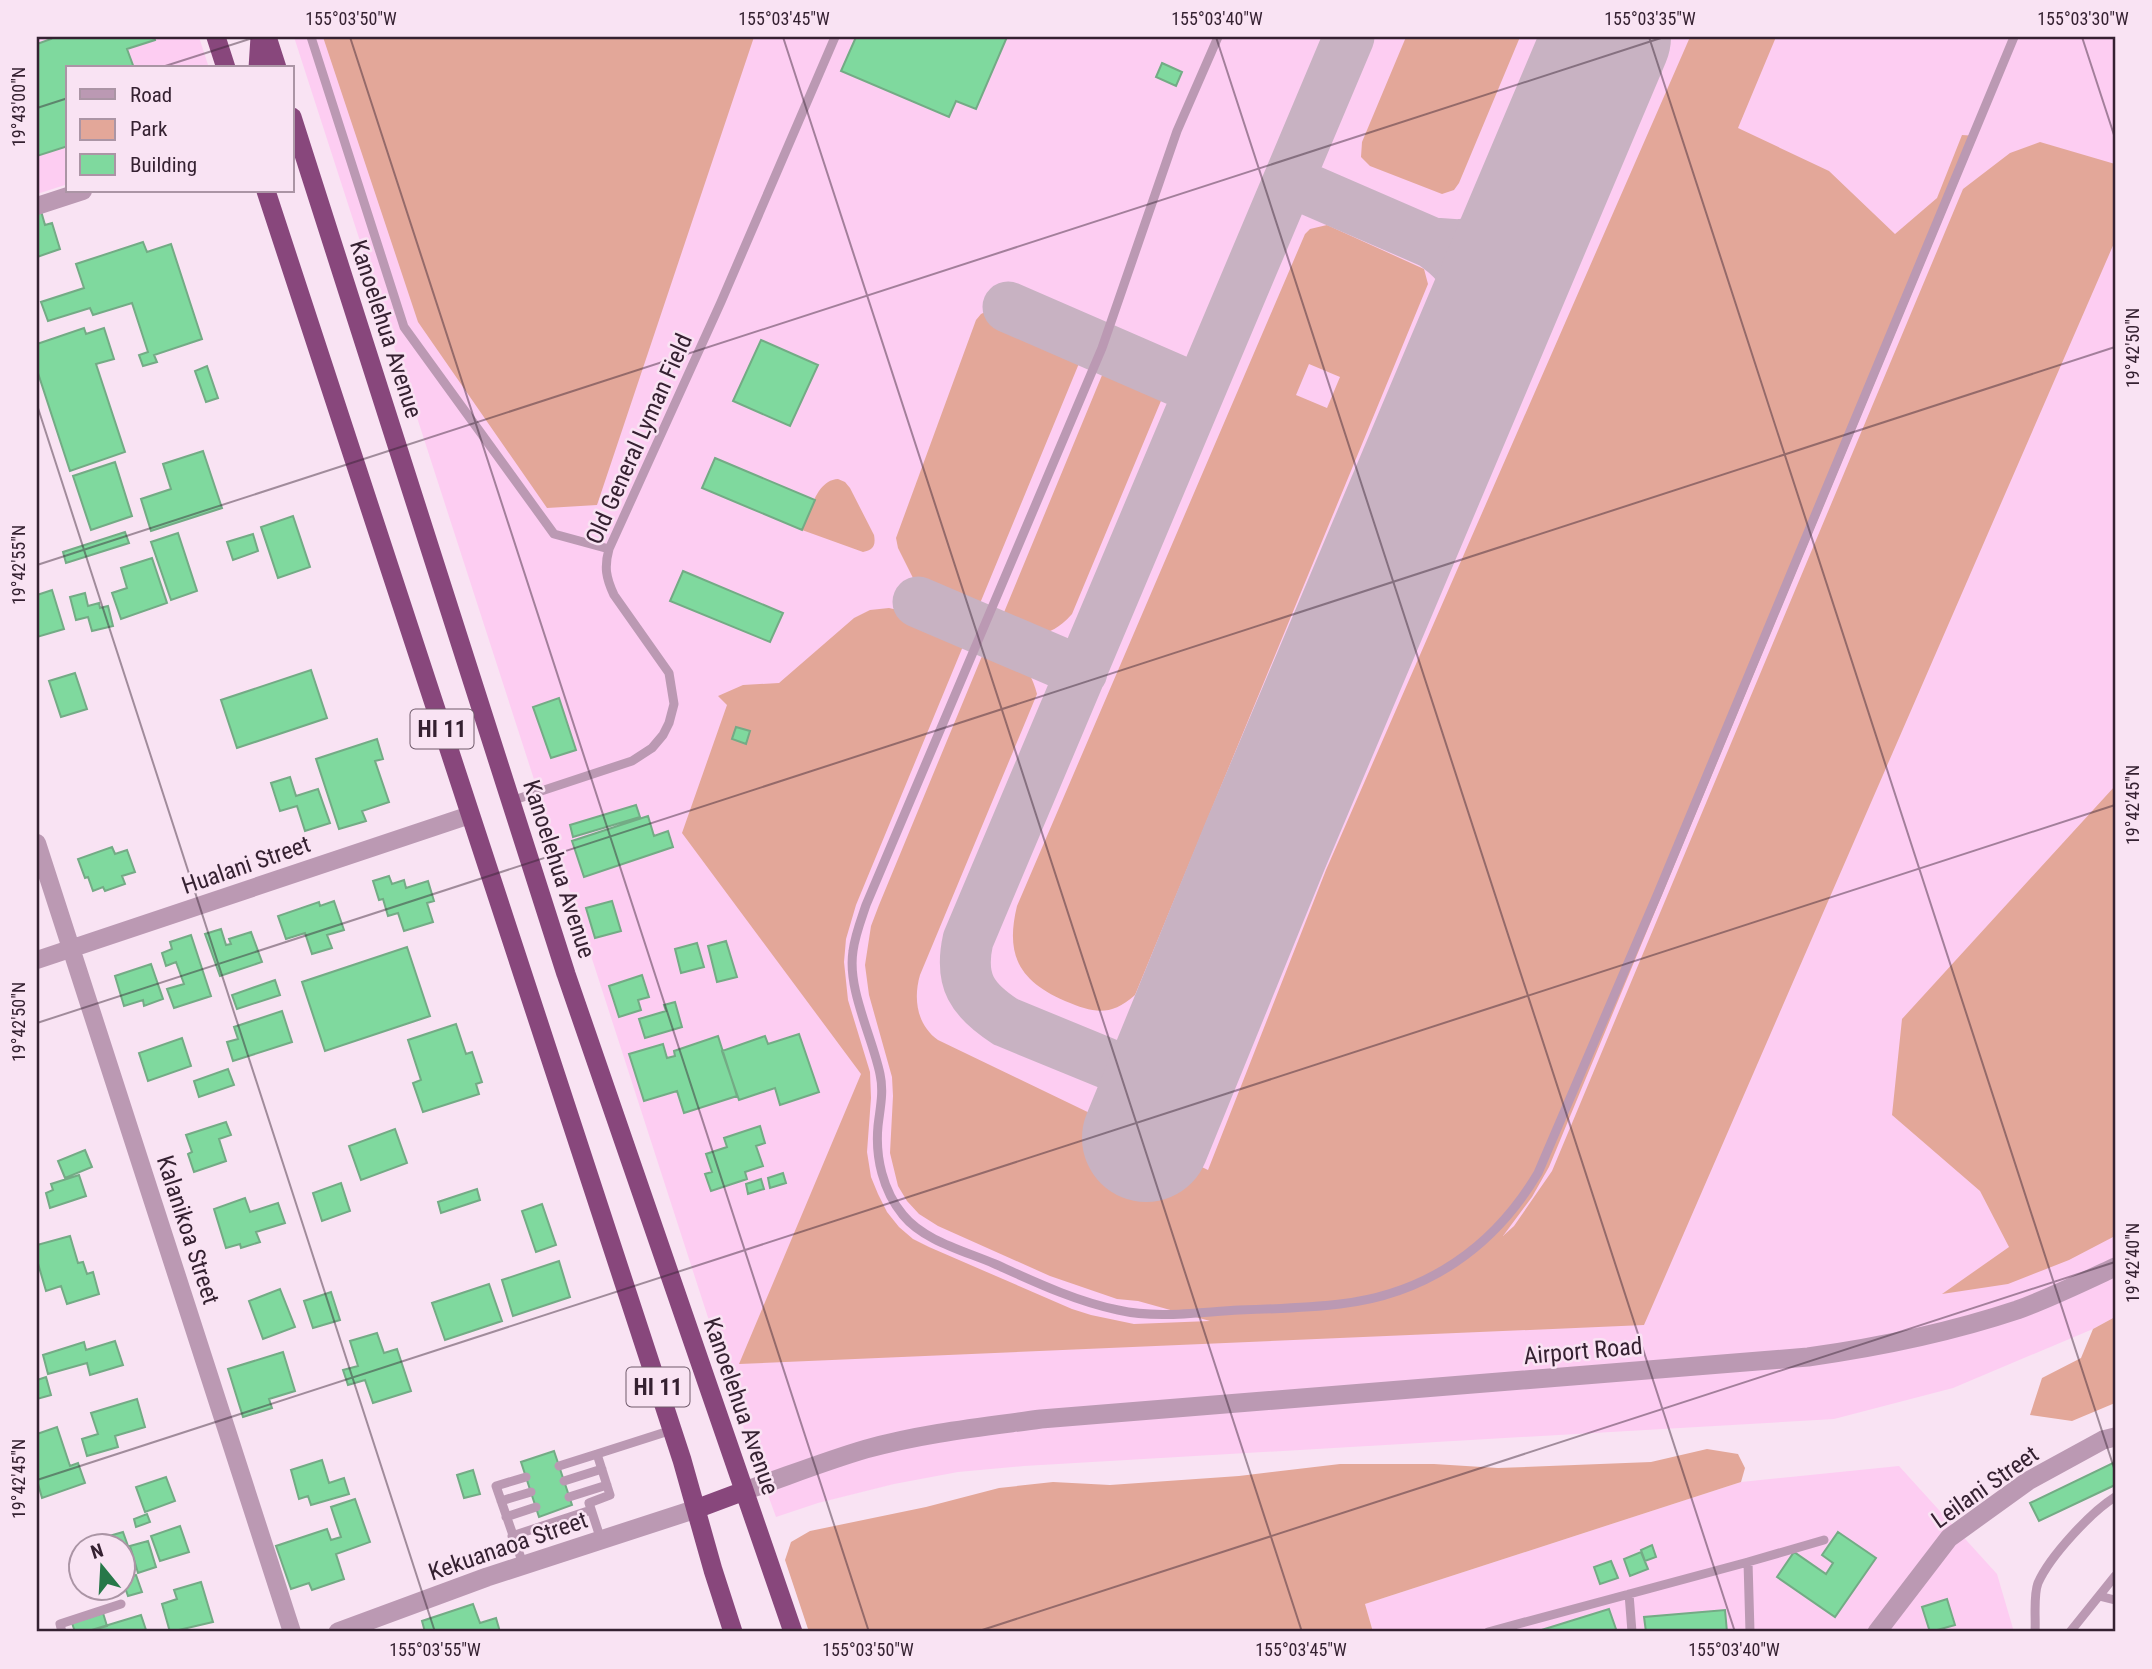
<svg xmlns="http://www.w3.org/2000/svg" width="2152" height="1669" viewBox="0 0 2152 1669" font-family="'Roboto Condensed',sans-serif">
  <rect width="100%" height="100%" fill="#f9e3f3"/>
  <!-- built -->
  <path fill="#fdcdf2" d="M37,37H199L209,68H68V184L37,194Z
    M294,37H2115V1317L2093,1329L1953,1388L1834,1419L1024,1466L958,1472L894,1484L818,1503L776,1517L745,1432Z
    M1899,1466L1997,1574L2014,1632H1373L1365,1604L1741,1482Z"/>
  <!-- green -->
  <path fill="#e3a799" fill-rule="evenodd" d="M323,37H754L597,505L547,508L418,322Z
    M1406,37H1520L1459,183L1454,190L1442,194L1370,166L1361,157L1362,142Z
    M1690,37H1776L1738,128L1829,171L1895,234L1937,198L1962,135L1977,136L1549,1167L1532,1197L1503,1236L1514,1226L1552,1171L1963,189L2010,153L2040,142L2115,164V241L1644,1325L739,1364L861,1074L682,833L727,705L718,696L743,685L779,683L854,618L870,610L889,608L907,612L966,639L856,905L846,939L844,962L848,1000L870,1072L871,1098L867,1152L871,1177L878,1194L887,1212L899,1227L913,1239L929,1247L1072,1309L1091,1315L1134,1324L1210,1321L1138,1301L1117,1299L1050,1276L938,1226L919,1214L907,1201L898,1186L890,1153L893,1096L892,1077L869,995L865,965L871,926L879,905L987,644C1014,656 1029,663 1037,694L920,975C913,999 917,1025 938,1040L1208,1170L1326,870Z
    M1327,225L1424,269L1428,284L1135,995C1110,1017 1094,1013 1065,1001C1019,981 1005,955 1017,906L1305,234L1310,229ZM1309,364L1340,377L1327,408L1296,395Z
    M987,311L1080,361L976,613L939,598L915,582L898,548L896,538L976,320L981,314Z
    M1105,368L1159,391L1163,396L1072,614C1047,642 1031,635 1000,622Z
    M838,479L845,482L850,488L874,535C876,546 873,550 863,552L802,530C810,513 816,480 838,479Z
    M2115,786V1236L2069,1260L2008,1284L1942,1294L2009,1247L1980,1191L1892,1115L1902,1019Z
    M2115,1317V1403L2072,1421L2030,1415L2042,1378L2081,1358L2093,1329Z
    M1707,1449L1738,1454L1745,1468L1741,1482L1365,1604L1373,1632H809L785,1560L791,1542L810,1531L926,1507L999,1488L1053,1482L1110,1485L1239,1476L1340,1464H1434L1498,1468L1651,1462Z"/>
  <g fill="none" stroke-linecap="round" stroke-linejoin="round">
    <!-- taxiway -->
    <path stroke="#c8b2c2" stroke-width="51" d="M1289,181L1432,243L1460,245L1489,239L1516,221L1550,174
      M1432,243C1478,274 1481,308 1472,359
      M1008,307L1199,390
      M918,602L1082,672
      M1167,1088L1006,1022C972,1000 959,981 968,940L1349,37"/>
    <!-- runway -->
    <path stroke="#c8b2c2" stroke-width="128" d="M1146,1138L1265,846L1607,37"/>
  </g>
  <!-- building -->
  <path fill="#7fd99e" stroke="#73ab85" stroke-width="2" d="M50,37H154L155,40L127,49L134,68H68V146L37,156V44L51,39Z
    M856,37H1007L976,109L956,101L949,117L841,71Z
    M1162,63L1182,72L1176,86L1156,77Z
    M41,211L45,225L52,223L60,249L37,257V212Z
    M143,242L147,252L171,244L202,339L154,355L157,362L143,366L139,355L148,352L132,303L93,315L90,308L48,321L41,302L84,288L76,264Z
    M84,328L86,334L104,328L114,359L96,364L125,452L70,471L37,370V344Z
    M761,340L818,365L790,426L733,401Z
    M207,366L218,398L206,402L195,371Z
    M203,451L222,508L151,531L141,499L171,489L163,464Z
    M715,458L815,500L802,530L702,488Z
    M115,462L132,516L91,530L73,476Z
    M293,516L310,567L278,578L261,527Z
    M125,532L129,543L66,563L63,552Z
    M178,533L197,591L171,600L151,542Z
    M253,534L258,551L233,560L227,542Z
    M152,558L167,603L121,619L112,593L127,588L121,568Z
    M683,571L783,613L770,642L670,601Z
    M52,590L64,629L37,637V595Z
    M85,593L88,606L99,603L100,608L108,606L113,626L92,631L88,617L76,620L70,597Z
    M311,670L327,718L237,748L221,700Z
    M75,673L87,709L61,717L49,681Z
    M559,698L576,750L551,758L533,707Z
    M736,727L750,731L746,744L732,739Z
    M377,739L383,759L375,761L389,802L362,811L366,821L339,829L316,759Z
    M290,777L296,796L318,789L330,823L305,831L297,806L280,811L271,783Z
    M636,805L640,817L573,837L570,825Z
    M648,816L654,836L668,831L673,847L584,877L572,841Z
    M112,847L115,854L127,850L135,872L122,876L125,884L105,891L103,887L93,891L88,877L85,878L78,859Z
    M389,876L392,884L404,880L406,888L428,881L434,901L427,903L433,922L404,931L398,913L388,916L383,899L379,900L373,881Z
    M334,901L344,930L327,935L332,948L312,954L305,933L286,939L278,916L319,902L320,906Z
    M612,901L621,931L595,938L586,908Z
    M221,929L226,945L231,944L229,939L251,932L262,962L220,976L205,934Z
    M191,935L211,996L174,1008L167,989L184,984L176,962L166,966L162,953L172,949L170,942Z
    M726,941L737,977L717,982L708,946Z
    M697,943L704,967L681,973L675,949Z
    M407,947L430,1016L325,1051L302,982Z
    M151,964L163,999L144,1006L143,1000L124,1006L115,976Z
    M642,975L649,997L638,1000L641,1010L619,1017L609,986Z
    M275,980L280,995L237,1009L232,995Z
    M675,1002L682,1027L645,1038L639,1019L666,1011L664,1005Z
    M282,1011L292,1042L233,1061L227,1042L238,1039L234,1027Z
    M456,1024L466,1054L472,1052L482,1082L476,1084L479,1094L423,1112L413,1083L421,1080L408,1040Z
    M799,1034L819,1092L780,1105L775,1088L739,1100L722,1051L765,1036L768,1044Z
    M718,1036L737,1096L684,1113L677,1091L644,1101L629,1054L663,1044L667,1058L675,1056L674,1051Z
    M182,1038L191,1066L148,1081L139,1053Z
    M228,1069L234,1085L199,1097L194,1081Z
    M226,1122L231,1135L219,1139L226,1161L194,1172L188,1154L192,1152L186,1135Z
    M760,1126L765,1143L756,1146L763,1166L745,1172L747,1179L711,1191L705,1174L712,1172L706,1154L727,1147L724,1138Z
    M395,1129L407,1163L361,1180L349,1146Z
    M85,1150L92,1167L65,1178L58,1161Z
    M783,1173L786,1183L770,1188L768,1178Z
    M79,1175L86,1196L50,1208L46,1193L53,1190L51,1184Z
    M761,1179L764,1189L748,1194L746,1184Z
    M341,1183L350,1211L322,1221L313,1193Z
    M477,1189L480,1200L441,1213L438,1202Z
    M245,1198L250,1212L278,1203L285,1223L256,1232L260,1242L241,1248L240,1244L226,1248L214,1209Z
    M542,1204L556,1245L536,1252L522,1211Z
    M70,1236L78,1263L83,1262L87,1274L93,1272L99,1294L67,1304L61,1286L46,1291L37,1260V1245Z
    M559,1261L570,1297L513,1316L502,1280Z
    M489,1284L502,1321L445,1340L432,1303Z
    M280,1289L295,1327L263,1339L249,1301Z
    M331,1292L340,1320L313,1328L304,1301Z
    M377,1333L384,1353L397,1349L411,1391L373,1403L365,1380L348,1385L343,1370L358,1366L350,1341Z
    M115,1341L123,1365L90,1375L87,1363L48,1374L43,1355L84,1342L86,1350Z
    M283,1352L295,1391L269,1399L272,1408L243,1417L228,1369Z
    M46,1377L51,1395L37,1399V1380Z
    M137,1399L145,1427L115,1436L118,1447L87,1456L82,1439L98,1434L91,1413Z
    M57,1427L70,1466L78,1463L85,1483L42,1498L37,1480V1434Z
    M554,1451L572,1505L539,1517L521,1462Z
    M322,1460L329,1483L344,1478L349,1494L311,1505L308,1496L299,1499L291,1470Z
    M2115,1462V1485L2039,1521L2030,1503Z
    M473,1470L480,1494L464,1498L457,1475Z
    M166,1477L175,1501L145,1512L136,1487Z
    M355,1499L370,1542L336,1554L344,1579L312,1590L309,1583L291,1589L276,1546L327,1529L331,1540L341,1537L331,1507Z
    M147,1514L150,1522L136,1527L134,1519Z
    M180,1526L189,1552L160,1561L151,1536Z
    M123,1532L128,1546H86L85,1543Z
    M1838,1532L1876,1558L1835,1617L1777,1577L1794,1552L1826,1574L1833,1563L1822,1555Z
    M148,1541L156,1567L138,1573L130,1546Z
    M1652,1545L1656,1557L1645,1561L1641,1550Z
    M1641,1552L1648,1569L1630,1576L1624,1559Z
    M1611,1561L1618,1578L1600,1584L1594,1567Z
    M136,1575L142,1592L128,1596L122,1579Z
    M201,1582L213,1622L170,1632L162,1604L177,1599L174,1590Z
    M1947,1599L1955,1625L1930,1632L1922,1607Z
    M473,1604L480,1623L496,1618L500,1632H425L422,1621Z
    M1609,1609L1617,1632H1535Z
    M1725,1610L1727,1632H1646L1644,1617Z
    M103,1613L107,1626L85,1632H75L72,1623Z
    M141,1615L146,1630L138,1632H85Z"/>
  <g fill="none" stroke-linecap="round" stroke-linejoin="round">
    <!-- service -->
    <path stroke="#bb99b3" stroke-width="9" d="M311,37L404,327L554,534L609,549
      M1218,37L1177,131L1102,348L866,905C861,920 855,935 853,951C847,989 872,1036 880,1074C884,1092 880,1108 878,1126C875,1157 883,1191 903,1215C924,1241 965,1251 995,1264C1035,1282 1075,1301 1118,1310C1157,1319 1200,1312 1239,1310C1273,1309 1307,1308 1340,1304C1427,1294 1494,1247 1538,1173L1658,893L2014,37
      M511,801L632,761L652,748L663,735L669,723L674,704L669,673L614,595C606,578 604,567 609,549L721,302L835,37
      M559,1466L597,1454
      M564,1481L602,1469
      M569,1497L607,1485
      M501,1501L531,1492
      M506,1517L536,1507
      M512,1536L591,1510
      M601,1540L589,1503L610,1495L597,1454L672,1430
      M1748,1562L1824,1540
      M523,1564L496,1486L526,1477
      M1629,1594L1632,1632
      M2099,1596L2115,1600
      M62,1632L60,1624L121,1604
      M1488,1632L1748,1562L1750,1632
      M2035,1632C2036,1618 2033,1596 2038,1583C2050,1556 2091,1512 2115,1497
      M2070,1632L2115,1576"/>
    <!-- minor -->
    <path stroke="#bb99b3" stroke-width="18" d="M37,206L83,191
      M37,843L292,1632
      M37,960L470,815"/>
    <!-- tertiary -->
    <path stroke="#bb99b3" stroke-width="19" d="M744,1491C785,1477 825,1461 866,1449C923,1433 982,1427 1041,1419L1808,1357C1879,1347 1948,1333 2017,1310C2050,1298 2083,1282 2115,1267
      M338,1632L487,1577L696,1509
      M1877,1632L1949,1538L2028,1481L2103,1440L2115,1437"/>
    <!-- trunk -->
    <path stroke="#88477c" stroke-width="19" d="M216,37L226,68
      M267,37L277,68
      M258,68L260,37
      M292,117L566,974L793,1632
      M266,191L682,1460L713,1570L733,1632
      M696,1509L744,1491"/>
  </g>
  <!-- ticks -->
  <path fill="none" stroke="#352131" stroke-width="2" stroke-opacity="0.45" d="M350,37L869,1632M783,37L1302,1632M1216,37L1735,1632M1649,37L2115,1471M2082,37L2115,138M159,68L256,37M37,108L68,98M37,405L435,1632M37,565L1664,37M37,1023L2115,347M37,1480L2115,805M976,1632L2115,1262"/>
  <g text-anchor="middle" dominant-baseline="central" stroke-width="5" stroke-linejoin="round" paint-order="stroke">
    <!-- shield labels -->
    <g fill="#f9e3f3" stroke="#705b6b" stroke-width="2">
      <rect x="410.5" y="709.5" width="63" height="39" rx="5"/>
      <rect x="626.5" y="1367.5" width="63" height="39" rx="5"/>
    </g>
    <g font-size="23" font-weight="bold" fill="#352131">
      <text x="442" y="729">HI 11</text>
      <text x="658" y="1387">HI 11</text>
    </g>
    <!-- street labels -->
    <g font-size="24" fill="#352131" stroke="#f9e3f3">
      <text transform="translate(386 329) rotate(72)">Kanoelehua Avenue</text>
      <text transform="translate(639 439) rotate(-66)">Old General Lyman Field</text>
      <text transform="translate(246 865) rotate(-19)">Hualani Street</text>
      <text transform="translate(559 869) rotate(72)">Kanoelehua Avenue</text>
      <text transform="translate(188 1230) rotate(72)">Kalanikoa Street</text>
      <text transform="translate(1583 1351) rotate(-5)">Airport Road</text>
      <text transform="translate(741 1406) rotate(71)">Kanoelehua Avenue</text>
      <text transform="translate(1985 1487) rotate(-35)">Leilani Street</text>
      <text transform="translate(508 1546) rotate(-19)">Kekuanaoa Street</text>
    </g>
  </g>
  <!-- border -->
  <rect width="2152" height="1669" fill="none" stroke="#f9e3f3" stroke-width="77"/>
  <!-- legend -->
  <rect x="66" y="66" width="228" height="126" fill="#f9e3f3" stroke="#ab95a5" stroke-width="2"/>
  <rect x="80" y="89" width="35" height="10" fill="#bb99b3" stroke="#ab95a5" stroke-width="2"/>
  <text x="130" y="102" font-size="21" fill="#352131">Road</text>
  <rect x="80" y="119" width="35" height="21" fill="#e3a799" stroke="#ab95a5" stroke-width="2"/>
  <text x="130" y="136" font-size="21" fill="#352131">Park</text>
  <rect x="80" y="154" width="35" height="21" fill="#7fd99e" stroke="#ab95a5" stroke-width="2"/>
  <text x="130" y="172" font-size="21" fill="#352131">Building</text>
  <!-- north arrow -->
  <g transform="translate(102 1567) rotate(342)"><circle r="33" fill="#f9e3f3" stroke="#ab95a5" stroke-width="2"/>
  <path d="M0-5L12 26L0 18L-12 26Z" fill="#277849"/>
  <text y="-10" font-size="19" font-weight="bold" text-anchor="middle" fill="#352131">N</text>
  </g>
  <rect x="38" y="38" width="2076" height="1592" fill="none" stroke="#352131" stroke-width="2.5"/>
  <g font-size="18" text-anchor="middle" fill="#352131">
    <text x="351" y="25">155°03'50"W</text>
    <text x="784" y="25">155°03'45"W</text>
    <text x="1217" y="25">155°03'40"W</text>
    <text x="1650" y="25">155°03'35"W</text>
    <text x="2083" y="25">155°03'30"W</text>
    <text transform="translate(19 107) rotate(-90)" y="6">19°43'00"N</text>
    <text transform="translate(2133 348) rotate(-90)" y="6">19°42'50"N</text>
    <text transform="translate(19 565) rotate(-90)" y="6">19°42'55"N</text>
    <text transform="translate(2133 805) rotate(-90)" y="6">19°42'45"N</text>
    <text transform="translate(19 1022) rotate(-90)" y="6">19°42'50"N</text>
    <text transform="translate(2133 1263) rotate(-90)" y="6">19°42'40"N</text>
    <text transform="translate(19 1479) rotate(-90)" y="6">19°42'45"N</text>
    <text x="435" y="1656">155°03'55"W</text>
    <text x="868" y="1656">155°03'50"W</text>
    <text x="1301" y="1656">155°03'45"W</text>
    <text x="1734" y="1656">155°03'40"W</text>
  </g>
</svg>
